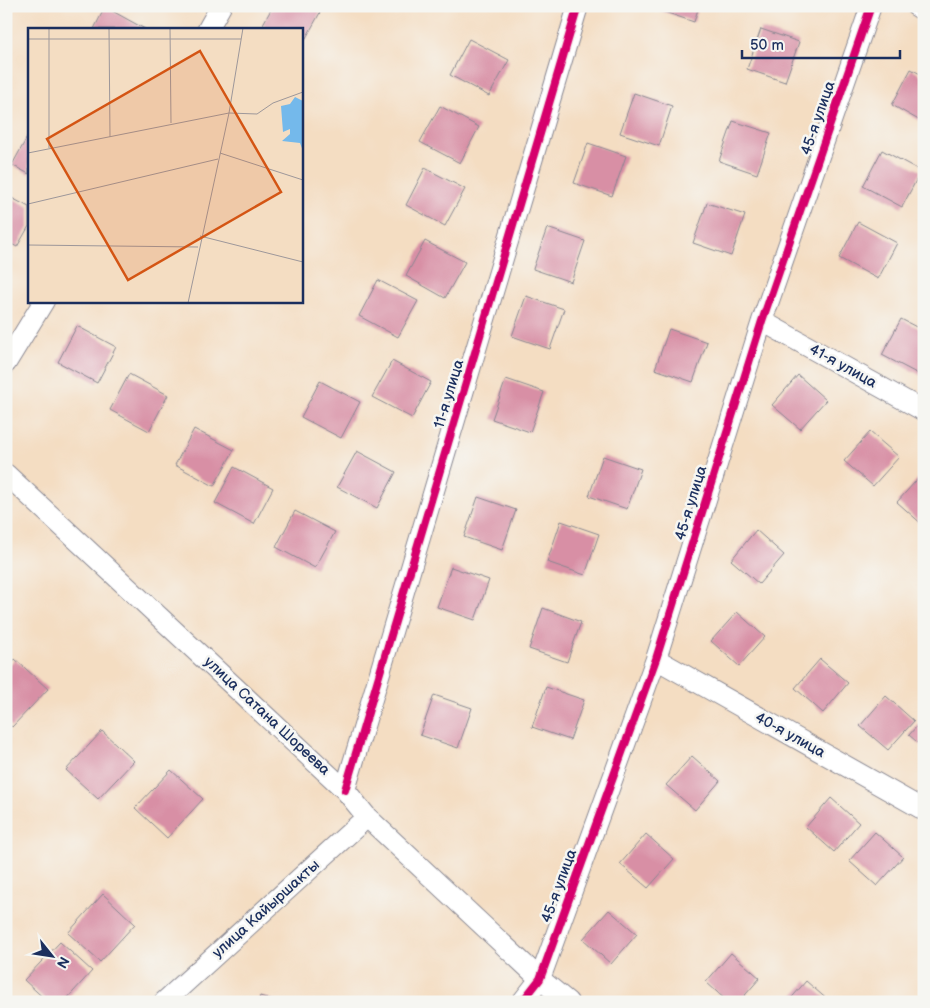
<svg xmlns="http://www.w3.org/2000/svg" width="930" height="1008" viewBox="0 0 930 1008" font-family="'Balsamiq Sans',sans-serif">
  <rect width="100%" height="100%" fill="#f6f6f2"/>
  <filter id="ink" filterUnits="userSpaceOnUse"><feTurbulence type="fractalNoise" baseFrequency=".02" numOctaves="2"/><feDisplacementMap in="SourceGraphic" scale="10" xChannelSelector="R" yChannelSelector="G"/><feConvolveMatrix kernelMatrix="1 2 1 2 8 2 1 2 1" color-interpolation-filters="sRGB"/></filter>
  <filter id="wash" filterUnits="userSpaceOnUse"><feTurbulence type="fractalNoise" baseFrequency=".0096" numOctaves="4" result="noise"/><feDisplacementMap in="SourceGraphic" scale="20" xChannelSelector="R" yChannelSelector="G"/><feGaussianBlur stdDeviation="1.12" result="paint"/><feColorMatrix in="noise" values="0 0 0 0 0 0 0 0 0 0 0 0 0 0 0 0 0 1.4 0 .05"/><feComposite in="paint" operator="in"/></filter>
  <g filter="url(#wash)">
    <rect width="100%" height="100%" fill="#f4ddc2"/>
    <g id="blocks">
      <!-- building -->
      <path fill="#d88fa5" d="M273,6H316L322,9L301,47V29H271L263,24Z
        M657,6H699L694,22L656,9Z
        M105,7L145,29H94Z
        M761,29L799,42L785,82L747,69Z
        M469,39L509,60L489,96L450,75Z
        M911,69L924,76V123L892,105Z
        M634,93L672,106L659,146L620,133Z
        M440,106L479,127L460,163L420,142Z
        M733,121L771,133L757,174L719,161Z
        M29,134V174L12,165Z
        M588,143L626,156L612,196L574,183Z
        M882,150L921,171L902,207L863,186Z
        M425,168L465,189L445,226L406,205Z
        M6,195L29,207V226L17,247L6,241Z
        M707,203L745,215L731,256L693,243Z
        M858,222L897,243L878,279L839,258Z
        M547,228L585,241L571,282L533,269Z
        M425,241L465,262L445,298L406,276Z
        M378,280L418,301L398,337L359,316Z
        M526,296L564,309L550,349L512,336Z
        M901,319L924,331V372L922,376L882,355Z
        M77,326L116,347L97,383L58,362Z
        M669,329L707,342L693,382L655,369Z
        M392,361L431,382L412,418L372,397Z
        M129,374L168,395L149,431L110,410Z
        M798,375L826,400L800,429L772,405Z
        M506,379L544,392L530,432L492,419Z
        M320,381L360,402L341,438L301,417Z
        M194,429L234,450L214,486L175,465Z
        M870,432L899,457L873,486L844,461Z
        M357,451L396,472L377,508L337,487Z
        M603,456L641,469L627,509L589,496Z
        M234,467L273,488L254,524L215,503Z
        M924,472V526L897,502Z
        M478,497L516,510L502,550L464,537Z
        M295,511L335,532L315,568L276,547Z
        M561,521L599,534L585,575L547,562Z
        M756,530L784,555L759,584L731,560Z
        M451,567L489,580L475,620L437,607Z
        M543,608L581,622L567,662L529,649Z
        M737,612L765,637L739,666L711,641Z
        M15,659L48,689L12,727L6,722V669Z
        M820,659L848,683L823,713L795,688Z
        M546,687L584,700L570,740L532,727Z
        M434,695L472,708L458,748L420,735Z
        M886,696L914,721L888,750L860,726Z
        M924,718V748L909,735Z
        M102,731L134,761L98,799L66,770Z
        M692,756L720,781L695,810L666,785Z
        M171,770L203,799L167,838L135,808Z
        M831,798L859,823L834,852L806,827Z
        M875,832L903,857L877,886L849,861Z
        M646,834L674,859L648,888L620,864Z
        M103,894L135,924L100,962L68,933Z
        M609,910L637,934L611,964L583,939Z
        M60,942L92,971L64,1002H48L24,980Z
        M731,953L760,978L739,1002H728L706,982Z
        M806,981L830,1002H788Z
        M260,996L276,1001V1002H258Z"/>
    </g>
  </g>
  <g filter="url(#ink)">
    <use href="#blocks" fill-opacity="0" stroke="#888690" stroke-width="1"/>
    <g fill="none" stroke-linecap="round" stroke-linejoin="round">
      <!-- minor casing -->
      <g stroke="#888690" stroke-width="22">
        <path id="minor" d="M916,6L924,11
          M208,29L221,6
          M762,321L924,411
          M6,363L44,301
          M6,474L345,790L367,817L540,979L568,1002
          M656,659L924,810
          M345,790L578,6
          M164,1002L367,817
          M522,1002L540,979L656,659L762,321L871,6"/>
      </g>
      <!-- minor -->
      <use href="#minor" stroke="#fff" stroke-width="20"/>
      <!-- cycleway casing -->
      <g stroke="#f6f6f2" stroke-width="11">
        <path id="cycleway" d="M345,790L578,6
          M522,1002L540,979L656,659L762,321L871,6"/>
      </g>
      <!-- cycleway -->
      <use href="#cycleway" stroke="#d6006c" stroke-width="8"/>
    </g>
  </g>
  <g text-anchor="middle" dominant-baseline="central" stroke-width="5" stroke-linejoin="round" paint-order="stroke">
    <!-- street labels -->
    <g font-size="15" fill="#1b2f5e" stroke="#f6f6f2">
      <text transform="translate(818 118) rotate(-71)">45-я улица</text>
      <text transform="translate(843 366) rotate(29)">41-я улица</text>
      <text transform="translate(449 394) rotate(-73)">11-я улица</text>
      <text transform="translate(691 503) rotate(-73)">45-я улица</text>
      <text transform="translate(267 716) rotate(43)">улица Сатана Шореева</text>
      <text transform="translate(790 735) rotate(29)">40-я улица</text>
      <text transform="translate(559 886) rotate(-70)">45-я улица</text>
      <text transform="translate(266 909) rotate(-42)">улица Кайыршакты</text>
    </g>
  </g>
  <!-- overview -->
  <g transform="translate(28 28)">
    <rect width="275" height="275" fill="#f4ddc2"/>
    <path d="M267,69L275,73V123L272,115L254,113L262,106V101L255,104L253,78L262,76Z" fill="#74b9eb"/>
    <path fill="none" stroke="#9d979a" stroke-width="1" d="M81,0L82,109M142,0L143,95M0,11H213M21,120V0M0,125L201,85L229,86L245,75L275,64M192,125L275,152M0,176L190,131M172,208L275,234M0,217L170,219M160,275L201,85L215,0"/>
    <path fill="#d45514" fill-opacity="0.15" stroke="#d45514" stroke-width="2.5" d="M172,23L253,164L100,252L19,111Z"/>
    <rect width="275" height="275" fill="none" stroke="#1b2f5e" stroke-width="2.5"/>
  </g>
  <!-- margin -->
  <rect width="930" height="1008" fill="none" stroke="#f6f6f2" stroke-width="25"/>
  <!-- north arrow -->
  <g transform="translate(52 956) rotate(120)" stroke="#f6f6f2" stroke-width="4" paint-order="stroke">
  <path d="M0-4L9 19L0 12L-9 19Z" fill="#1b2f5e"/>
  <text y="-8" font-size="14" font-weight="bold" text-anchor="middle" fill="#1b2f5e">N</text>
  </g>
  <!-- scale -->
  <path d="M742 50v8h158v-8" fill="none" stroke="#1b2f5e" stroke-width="2.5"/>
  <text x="750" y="50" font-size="15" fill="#1b2f5e" stroke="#f6f6f2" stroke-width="4" paint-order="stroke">50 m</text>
</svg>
